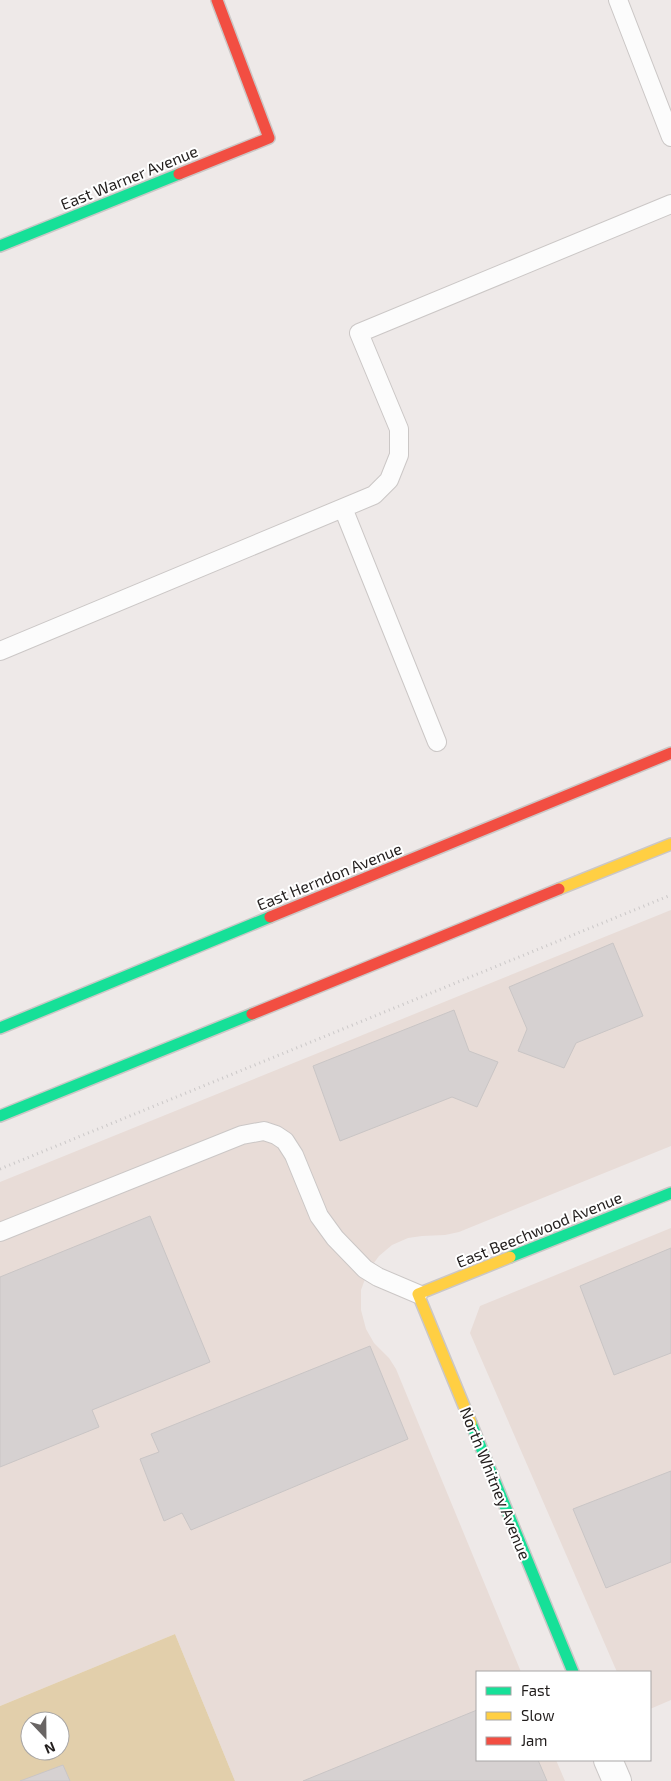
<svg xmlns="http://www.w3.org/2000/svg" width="671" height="1781" viewBox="0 0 671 1781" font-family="'Exo 2',sans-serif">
  <rect width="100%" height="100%" fill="#eee9e8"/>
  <!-- built -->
  <path fill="#e8dcd7" d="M671,910V1146L459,1232L445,1235L422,1236L408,1238L392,1245L379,1256L368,1271L361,1290V1310L366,1329L374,1343L389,1358L396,1369L521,1672H477V1760H556L565,1781H235L175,1634L0,1706V1182Z
    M671,1228V1700L650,1709V1672H617L470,1333L480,1306Z"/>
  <!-- green -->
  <path fill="#e2cfab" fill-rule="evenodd" d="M175,1634L235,1781H0V1706ZM30,1721H60V1751H30Z"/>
  <!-- building -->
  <path fill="#d6d1d1" stroke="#c9c5c5" d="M613,943L643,1016L576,1043L564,1068L518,1051L527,1029L509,987Z
    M454,1010L469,1051L498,1062L477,1107L452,1097L340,1141L313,1066Z
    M150,1216L210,1362L92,1410L99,1427L0,1467V1277Z
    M671,1248V1353L614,1375L580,1286Z
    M370,1346L408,1439L191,1530L182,1513L164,1521L140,1459L159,1452L151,1434Z
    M671,1471V1562L606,1588L573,1509Z
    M477,1710V1760H538L547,1781H303Z
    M63,1765L70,1781H20Z"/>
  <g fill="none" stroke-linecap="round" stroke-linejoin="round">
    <!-- lane casing -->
    <g stroke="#cbc7c6" stroke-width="20">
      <path id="lane" d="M618,0L671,137
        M343,508L437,742
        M0,651L374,495L389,480L399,455V429L359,333L671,204
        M0,1232L242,1135L264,1131L276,1135L285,1141L294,1155L319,1216L335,1238L365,1269L378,1277L418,1294"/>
    </g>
    <!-- street casing -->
    <g stroke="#cbc7c6" stroke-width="30">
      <path id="street" d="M608,1760L617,1781"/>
    </g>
    <!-- fast casing -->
    <g stroke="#cbc7c6" stroke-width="14">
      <path id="fast" d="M0,246L179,174
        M0,1028L270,917
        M0,1116L252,1014
        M510,1257L671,1193
        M471,1423L573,1672"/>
    </g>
    <!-- slow casing -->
    <g stroke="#cbc7c6" stroke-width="14">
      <path id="slow" d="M559,889L671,844
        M471,1423L418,1294L510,1257"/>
    </g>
    <!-- jam casing -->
    <g stroke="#cbc7c6" stroke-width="14">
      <path id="jam" d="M179,174L269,138L217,0
        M270,917L671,753
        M252,1014L559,889"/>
    </g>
    <!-- path -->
    <path stroke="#cbc8c8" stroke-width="3" stroke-dasharray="1 4" stroke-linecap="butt" d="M0,1169L671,895"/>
    <!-- lane -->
    <use href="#lane" stroke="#fcfcfc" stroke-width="18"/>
    <!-- street -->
    <use href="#street" stroke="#fcfcfc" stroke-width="28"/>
    <!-- fast -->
    <use href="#fast" stroke="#16e098" stroke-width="11"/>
    <!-- slow -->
    <use href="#slow" stroke="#ffcf43" stroke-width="11"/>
    <!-- jam -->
    <use href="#jam" stroke="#f24e42" stroke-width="11"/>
  </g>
  <g text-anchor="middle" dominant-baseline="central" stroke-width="4" stroke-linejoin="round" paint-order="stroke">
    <!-- street labels -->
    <g font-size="16" fill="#221e1d" stroke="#fff">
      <text transform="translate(129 177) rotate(-22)">East Warner Avenue</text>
      <text transform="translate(329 876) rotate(-22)">East Herndon Avenue</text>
      <text transform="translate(539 1229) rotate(-22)">East Beechwood Avenue</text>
      <text transform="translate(496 1483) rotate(68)">North Whitney Avenue</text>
    </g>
  </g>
  <!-- legend -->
  <rect x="476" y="1671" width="175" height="90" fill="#ffffff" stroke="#a7a5a5"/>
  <rect x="486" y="1687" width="25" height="8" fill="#16e098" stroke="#a7a5a5"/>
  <text x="521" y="1696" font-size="15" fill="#221e1d">Fast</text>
  <rect x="486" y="1712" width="25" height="8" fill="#ffcf43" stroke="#a7a5a5"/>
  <text x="521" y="1721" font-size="15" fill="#221e1d">Slow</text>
  <rect x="486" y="1737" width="25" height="8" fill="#f24e42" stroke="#a7a5a5"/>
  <text x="521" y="1746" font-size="15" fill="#221e1d">Jam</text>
  <!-- north arrow -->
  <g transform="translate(45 1736) rotate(158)"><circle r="24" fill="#ffffff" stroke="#a7a5a5"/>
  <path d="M0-4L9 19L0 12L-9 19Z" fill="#696564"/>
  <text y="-8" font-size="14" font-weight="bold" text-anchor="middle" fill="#221e1d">N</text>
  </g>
</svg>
